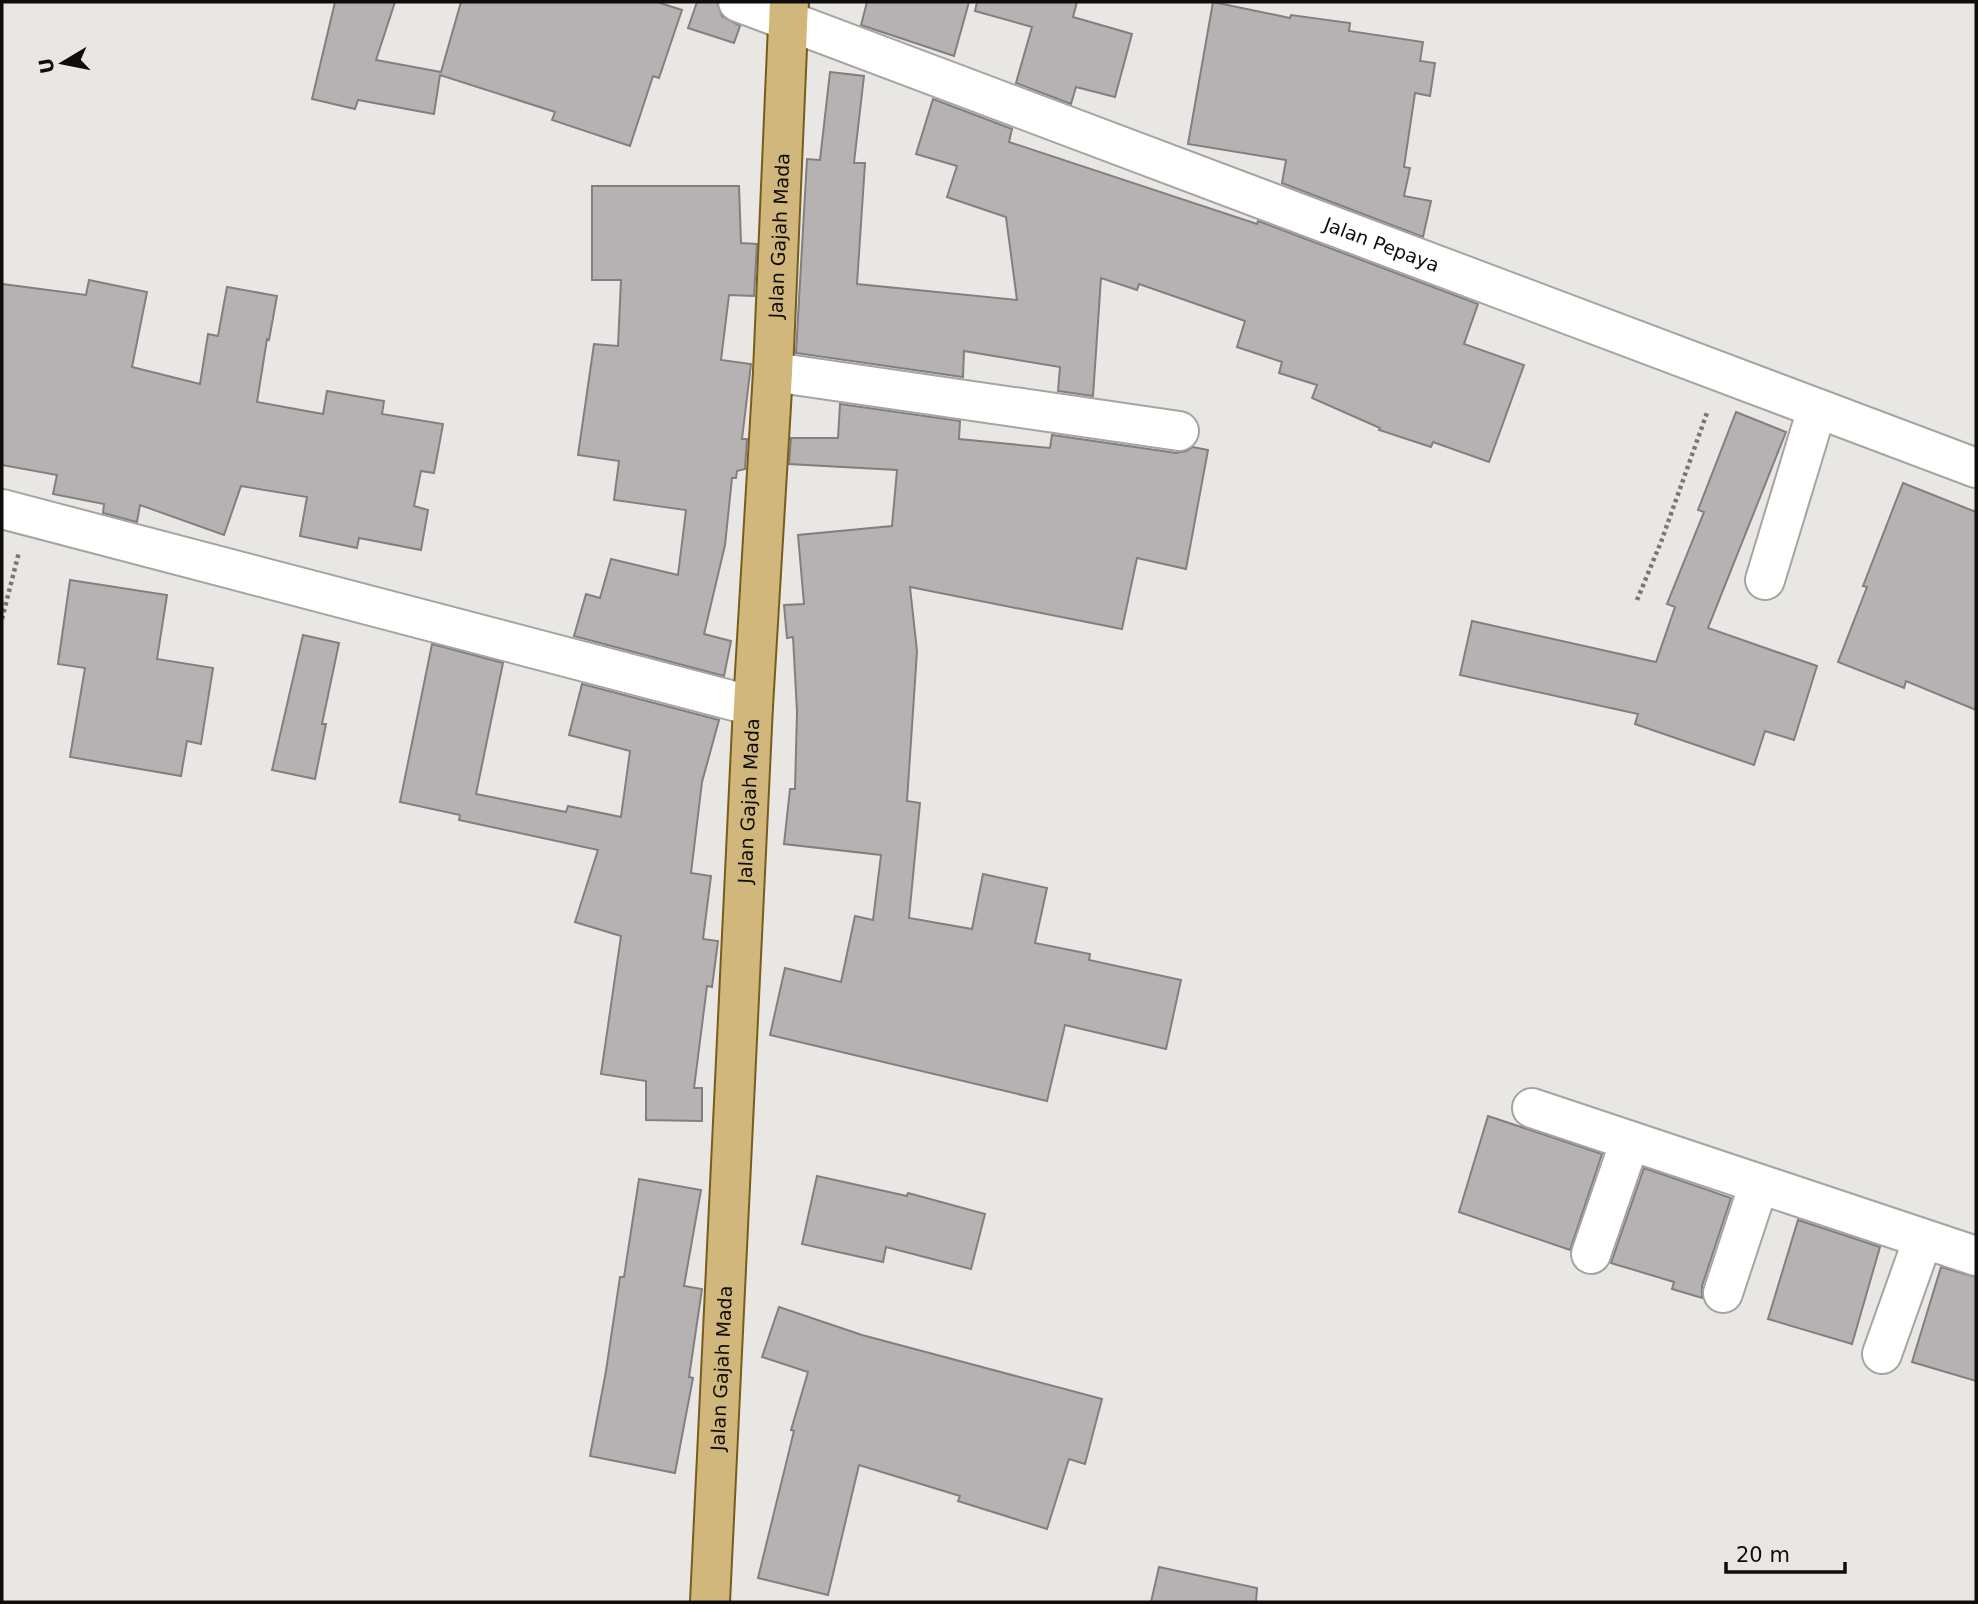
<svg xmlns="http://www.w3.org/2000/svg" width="1978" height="1604" viewBox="0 0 1978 1604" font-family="'DejaVu Sans',sans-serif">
  <rect width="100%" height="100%" fill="#e9e7e4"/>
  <!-- building -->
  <path fill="#b6b2b3" stroke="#837f80" stroke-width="2" d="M335,2H395L376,60L441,72L461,2H657L682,10L659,78L653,76L630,146L552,120L555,112L440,75L434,114L358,100L355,109L312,99Z
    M697,2H717L722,16L740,26L734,43L688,28Z
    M867,2H969L954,56L861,25Z
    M977,2H1077L1073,17L1132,34L1115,97L1076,87L1071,104L1016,83L1032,27L975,11Z
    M1213,2L1290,18L1291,15L1350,23L1349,31L1423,42L1420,61L1435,63L1430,96L1415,93L1404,167L1410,168L1404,196L1431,201L1423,237L1282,183L1286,160L1188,144Z
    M830,72L864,76L854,163H865L857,284L1017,300L1006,217L947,197L957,166L916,154L933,99L1012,129L1009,142L1257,224L1258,221L1478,304L1464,344L1524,365L1489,462L1433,442L1431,447L1379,430L1380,428L1312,398L1317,385L1279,373L1282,362L1237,347L1245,321L1139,284L1137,290L1101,278L1093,396L1058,391L1060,367L964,351L963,377L796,353L807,159L820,160Z
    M592,186H739L741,243L757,244L754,296L729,295L721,360L751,364L742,439H747L745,469L737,471L736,478H732L725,545L704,634L731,641L724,676L574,636L586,594L600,598L611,559L678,575L686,510L614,500L619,461L578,455L594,344L618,346L621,280H592Z
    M89,280L147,292L132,367L200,384L208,334L218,336L227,287L277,296L269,340L267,339L257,402L323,414L327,391L384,401L382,414L443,424L434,473L421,471L414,506L428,510L421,550L359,538L357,548L300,536L307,497L241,486L224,535L140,505L137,522L103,513L104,504L53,494L57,475L2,465V284L86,295Z
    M840,404L960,421L959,439L1050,448L1052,435L1176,453L1186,451L1193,447L1208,450L1186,569L1137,558L1122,629L910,587L917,651L907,801L920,803L909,918L972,929L983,874L1047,888L1035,943L1090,954L1089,960L1181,980L1166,1049L1065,1025L1047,1101L770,1035L785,968L841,982L855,916L873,920L881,855L784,844L790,789H795L797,712L793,637L787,638L784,605L804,604L798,535L892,526L897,470L789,464L791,438H838Z
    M1736,412L1786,432L1708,628L1817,666L1794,740L1765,731L1754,765L1635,724L1638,714L1460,675L1472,621L1656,662L1675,607L1667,604L1704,512L1698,510Z
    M1903,483L1976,512V710L1906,681L1904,688L1838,662L1867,587L1863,586Z
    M70,580L167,595L157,659L213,668L201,744L187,741L181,776L70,757L85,668L58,664Z
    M303,635L339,643L322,724H326L315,779L272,770Z
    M432,644L503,663L476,794L566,812L568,806L621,817L630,751L569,735L582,684L719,720L702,782L691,873L711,876L703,939L718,941L712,987L707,986L694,1088H702V1121L646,1120V1081L601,1074L621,936L575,922L598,850L459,820L460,815L400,802Z
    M1488,1116L1602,1154L1570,1250L1459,1212Z
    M1644,1168L1731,1198L1702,1286V1298L1672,1289L1674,1282L1611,1263Z
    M817,1176L907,1196L908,1193L985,1214L971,1269L886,1247L883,1262L802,1244Z
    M639,1179L701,1190L684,1286L702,1289L689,1377L693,1378L675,1473L590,1456L606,1371L620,1277H624Z
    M1798,1220L1880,1247L1852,1344L1768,1319Z
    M1941,1267L1976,1277V1381L1912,1362Z
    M779,1307L862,1335L1102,1399L1085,1464L1069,1459L1047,1529L958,1501L960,1496L859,1465L828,1595L758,1578L794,1431L791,1430L808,1372L762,1357Z
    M1159,1567L1257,1588L1256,1602H1151Z"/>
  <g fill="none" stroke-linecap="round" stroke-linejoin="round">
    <!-- minor casing -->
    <g stroke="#a5a4a1" stroke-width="42">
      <g id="minor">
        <path id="s1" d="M738,2L1976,468"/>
        <path d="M773,372L1179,431"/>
        <path d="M2,509L753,706"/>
        <path d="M1765,580L1817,409"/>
        <path d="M1532,1108L1976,1256"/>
        <path d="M1591,1254L1630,1141"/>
        <path d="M1723,1293L1759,1184"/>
        <path d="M1882,1354L1923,1239"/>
      </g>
    </g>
    <!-- major casing -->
    <g stroke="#795c1c" stroke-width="42">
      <g id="major">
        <path id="s2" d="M710,1602L753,706L773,372L789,2"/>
      </g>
    </g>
    <!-- path -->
    <path stroke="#787775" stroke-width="4.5" stroke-dasharray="3.5 3.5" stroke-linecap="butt" d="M1637,600L1661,542L1708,410
      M2,619L19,552"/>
    <!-- minor -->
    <use href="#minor" stroke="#fff" stroke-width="38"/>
    <!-- major -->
    <use href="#major" stroke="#d1b77c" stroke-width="38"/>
  </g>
  <g text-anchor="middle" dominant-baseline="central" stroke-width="7" stroke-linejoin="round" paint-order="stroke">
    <!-- street labels -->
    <g font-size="19" fill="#0e0d0c" stroke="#e9e7e4">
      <text stroke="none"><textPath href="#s2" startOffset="1368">Jalan Gajah Mada</textPath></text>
      <text stroke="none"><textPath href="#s1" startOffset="688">Jalan Pepaya</textPath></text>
      <text stroke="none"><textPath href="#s2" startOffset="802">Jalan Gajah Mada</textPath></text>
      <text stroke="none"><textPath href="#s2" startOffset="234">Jalan Gajah Mada</textPath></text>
    </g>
  </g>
  <!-- border -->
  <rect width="1978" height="1604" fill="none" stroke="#0e0d0c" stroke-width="7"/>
  <!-- north arrow -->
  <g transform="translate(63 63) rotate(260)" stroke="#e9e7e4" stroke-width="5" paint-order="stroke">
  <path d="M0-5L12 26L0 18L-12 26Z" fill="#0e0d0c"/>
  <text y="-10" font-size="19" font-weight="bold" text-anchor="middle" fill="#0e0d0c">U</text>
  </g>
  <!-- scale -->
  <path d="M1726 1562v10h119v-10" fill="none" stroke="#0e0d0c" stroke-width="3.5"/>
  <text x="1736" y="1562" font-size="21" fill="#0e0d0c" stroke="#e9e7e4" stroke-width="5" paint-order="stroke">20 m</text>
</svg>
